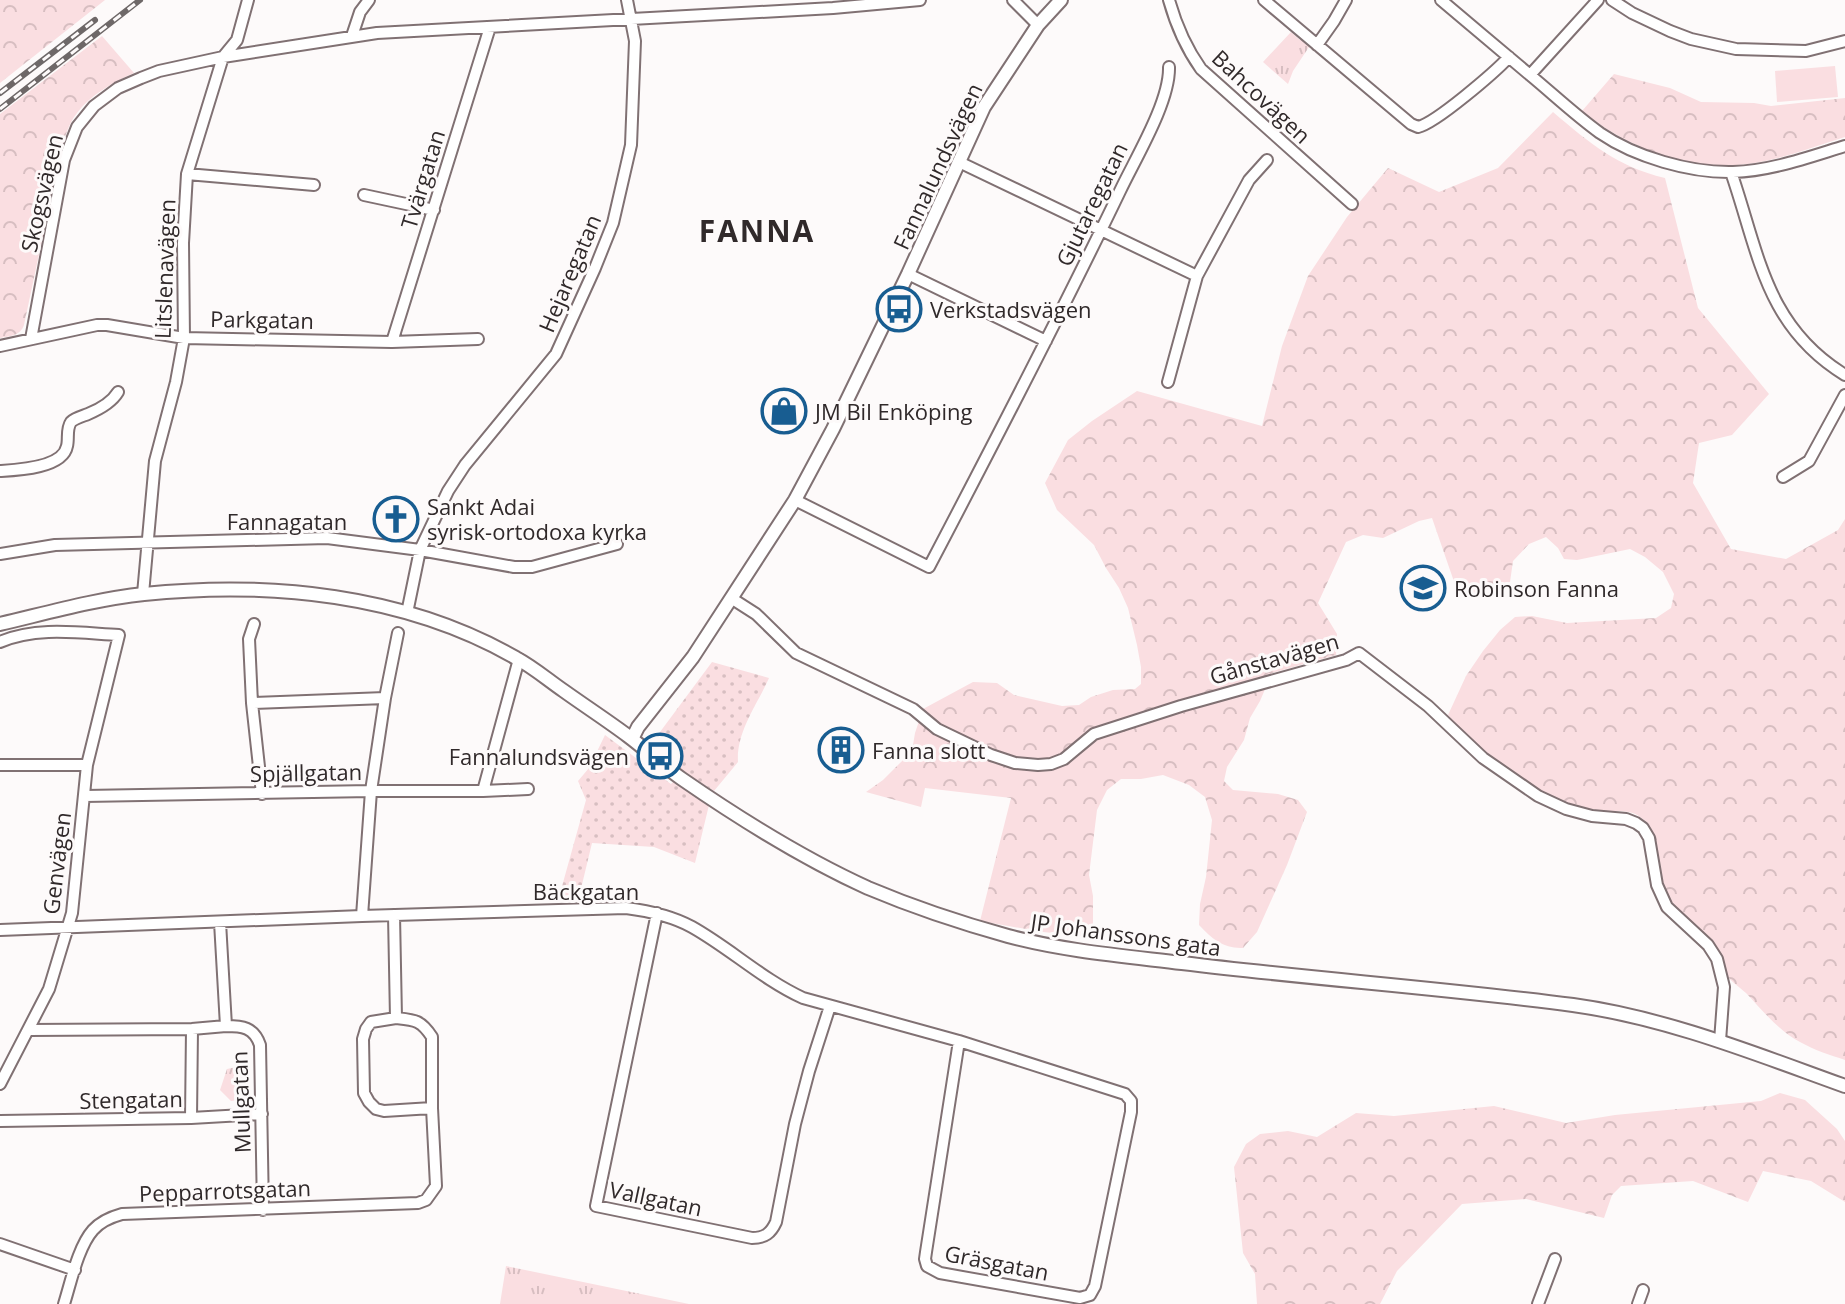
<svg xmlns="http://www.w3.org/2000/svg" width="1845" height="1304" viewBox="0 0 1845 1304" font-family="'Open Sans',sans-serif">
  <defs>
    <pattern id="grass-dots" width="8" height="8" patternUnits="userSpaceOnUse" patternTransform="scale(2)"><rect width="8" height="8" fill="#fadee1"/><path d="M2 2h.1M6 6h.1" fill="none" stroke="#d7bec1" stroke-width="1.8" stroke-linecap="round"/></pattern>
    <pattern id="forest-crowns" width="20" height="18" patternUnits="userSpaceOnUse" patternTransform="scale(2)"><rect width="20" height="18" fill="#fadee1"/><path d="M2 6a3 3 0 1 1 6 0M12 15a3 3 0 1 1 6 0" fill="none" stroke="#d7bec1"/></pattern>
    <pattern id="park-tufts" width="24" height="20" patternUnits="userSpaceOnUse" patternTransform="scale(2)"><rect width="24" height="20" fill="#fadee1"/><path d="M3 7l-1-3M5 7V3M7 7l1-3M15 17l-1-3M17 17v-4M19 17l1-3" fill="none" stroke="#d7bec1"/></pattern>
  </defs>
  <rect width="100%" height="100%" fill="#fdfafa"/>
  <!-- grass -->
  <path fill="url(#grass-dots)" d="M712,662L769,678C757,705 736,732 738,762L714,791L692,777L679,775L682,770L659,752L658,742L660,732Z
    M605,735L671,784L675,780L707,802L709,805L695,863L654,847L592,843L579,897H559L586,800L578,781L589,768Z"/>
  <!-- forest -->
  <path fill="url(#forest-crowns)" d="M0,0H105L0,83Z
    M102,36L134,73C114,82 90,95 77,113C67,125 63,144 59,160L24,325C20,336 10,336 0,338V114Z
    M1614,74L1670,88L1701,102L1754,103L1771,106L1845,98V137C1816,146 1786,158 1755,163C1694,173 1629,150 1582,111Z
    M1553,112C1591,144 1616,166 1665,178L1698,308L1769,394L1732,435L1699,443L1693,483L1731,549L1786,559L1838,530L1845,519V1060C1830,1055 1814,1050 1800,1042C1779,1031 1762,1010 1746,993C1739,987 1729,980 1724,972C1719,963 1719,952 1713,943C1703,927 1679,919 1669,902C1658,881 1659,829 1640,817C1627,807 1607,814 1592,811C1544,803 1478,754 1448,715L1466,676L1483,651L1500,630L1515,617L1532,616L1567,623L1656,618L1671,608L1674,594L1663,572L1645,557L1630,549L1577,560L1564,559L1558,548L1546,537L1529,544L1513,561L1510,582L1493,589L1459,596L1432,518L1419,521L1383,538L1363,535L1346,542L1318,603L1337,634L1336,655L1272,673L1260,701L1250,718L1244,740L1227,767L1224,781L1233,790L1278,794L1298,800L1307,812L1287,865L1257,932L1243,948C1224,949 1212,939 1199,925L1200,904L1206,877L1212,820L1205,797L1189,785L1163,775L1141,779H1121L1107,790L1097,810L1089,875L1093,896V925L1083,936L1043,932L980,921L1011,798L925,788L921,807L866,792L883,780L912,751L915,733L923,709L973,682L997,683L1014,695L1062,706L1079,705L1091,697L1113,690L1135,689L1141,684V667L1137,645L1128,608L1119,588L1106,568L1094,545L1057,510L1045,483L1068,440L1092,421L1137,391L1262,426L1282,346L1308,276L1347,217L1388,168L1439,192L1498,168Z
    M1780,1093L1805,1100L1837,1129L1845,1141V1202L1811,1181L1763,1171L1748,1202L1693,1181L1621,1186L1612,1195L1604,1218L1526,1199L1462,1204L1397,1271L1380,1304H1257L1255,1274L1243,1253L1234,1167L1246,1144L1260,1134L1288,1131L1317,1137L1356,1113L1394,1116L1494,1106L1566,1123L1615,1115L1761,1101Z"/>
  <!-- park -->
  <path fill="url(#park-tufts)" d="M1291,32L1300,40H1303L1309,44V47L1293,71L1288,84L1263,62Z
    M245,1065L247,1099L231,1101L220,1090L227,1069Z
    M506,1266L689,1304H500Z"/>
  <!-- garden -->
  <path fill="#fadee1" d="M1835,66L1838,97L1777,102L1775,71Z"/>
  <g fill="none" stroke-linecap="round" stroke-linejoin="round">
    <!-- minor casing -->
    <g stroke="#807173" stroke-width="14">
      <path id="minor" d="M1013,0L1038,25
        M1169,0C1176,25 1186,48 1201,69L1352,204
        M1264,0L1411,124L1418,127C1436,123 1495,72 1509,57
        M1441,0C1471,25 1500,50 1530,75C1553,94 1575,115 1600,133C1635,157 1690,173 1733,172C1771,171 1809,157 1845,146
        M1612,0L1632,13L1670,31L1691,39L1736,49L1806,51L1845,41
        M352,36L360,12L369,0
        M1317,45L1334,21L1346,0
        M1530,75L1598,0
        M959,162L1197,276
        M1731,172C1759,253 1765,326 1845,375
        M187,174L314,185
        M364,195L434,210
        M908,274L1046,341
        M31,339L64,160L77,127L94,106L118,88L141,78L159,71L223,57L377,33L833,8L920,0
        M392,342L490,27
        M0,346L97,325H107L184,338L392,342L478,339
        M1168,382L1197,276L1249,180L1267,160
        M0,471C18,470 63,468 67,446C69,439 66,429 71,422C75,418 83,416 88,414C100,409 112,402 118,392
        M1783,477L1809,461L1845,395
        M795,500L929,567C994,443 1059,318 1120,191C1135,159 1170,102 1169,67
        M0,554L55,545L327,538L420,550L514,567H532L617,544
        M143,594L155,461L176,382L184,338L183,243L187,174L223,57L237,40L248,0
        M731,598L756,614L796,653L913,709L937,729L991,755L1015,763L1038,765L1051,764L1064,759L1094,734L1181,706L1346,660L1359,653L1428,706L1483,758L1538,796L1566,809L1592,816L1626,819L1636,823L1643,828L1649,838L1657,885L1667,907L1708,945L1717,959L1724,987L1720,1041
        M407,613L420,550L448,491L465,465L556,354L595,268L613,223L631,145L635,41L627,0
        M254,624L249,639L252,703L262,794
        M0,642C37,626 80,633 119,635L87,765L72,913L49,989L0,1084
        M252,703L385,698
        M0,765H87
        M483,791L519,659
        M85,796L371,791H483L528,789
        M657,913L596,1206L752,1238C765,1238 771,1233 776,1222L795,1124L809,1071L830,1006
        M394,915L396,1018C415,1020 421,1020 432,1037V1108L384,1111L376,1109L369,1102L364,1093L363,1039L366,1029L371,1022L396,1018
        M362,916L371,791L385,698L398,633
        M220,922L226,1026C242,1026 254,1027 260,1045L263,1210
        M0,930L362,916L626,908C649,911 672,916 692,927C731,949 762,979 803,998L959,1041L1125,1094L1131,1101V1112L1095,1286L1090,1295L1080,1298L940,1273L927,1266L925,1259L926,1252L959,1041
        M29,1030L192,1029L226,1026
        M191,1118L192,1029
        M0,1121L191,1118L262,1114
        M0,1244L75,1270
        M64,1304C71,1282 78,1247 93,1230C101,1221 111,1217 122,1214L418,1203L426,1200L436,1186L432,1108
        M1538,1304L1555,1259
        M1638,1304L1643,1290"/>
    </g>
    <!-- tertiary casing -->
    <g stroke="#807173" stroke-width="16">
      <path id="tertiary" d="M0,624C47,613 96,599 144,594C269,581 405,594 516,658C533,667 548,680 564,691C585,706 608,721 628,736C647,750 663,766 682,779C740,819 804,859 868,888C913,907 961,923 1008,936C1064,951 1124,956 1182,963C1312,979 1443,988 1573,1005C1667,1018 1756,1054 1845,1086
        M632,739L638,727L693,657L795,500L833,429L908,274L984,107L1038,25L1061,0"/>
    </g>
    <!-- minor -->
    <use href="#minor" stroke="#fff" stroke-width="10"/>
    <!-- tertiary -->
    <use href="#tertiary" stroke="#fff" stroke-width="12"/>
    <!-- rail casing -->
    <g stroke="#6e6868" stroke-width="6">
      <path id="rail" d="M0,93L95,20
        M0,109L140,0"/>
    </g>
    <!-- rail -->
    <use href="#rail" stroke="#fdfafa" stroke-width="3" stroke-dasharray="9" stroke-linecap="butt"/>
  </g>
  <!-- icons -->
  <defs>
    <g id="bus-ring" transform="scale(2.3)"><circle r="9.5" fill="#fdfafa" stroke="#185d91" stroke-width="1.5"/><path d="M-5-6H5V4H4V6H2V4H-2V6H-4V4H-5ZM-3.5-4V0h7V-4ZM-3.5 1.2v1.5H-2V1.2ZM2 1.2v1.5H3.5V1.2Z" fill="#185d91"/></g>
    <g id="shop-ring" transform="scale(2.3)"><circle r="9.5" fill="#fdfafa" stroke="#185d91" stroke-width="1.5"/><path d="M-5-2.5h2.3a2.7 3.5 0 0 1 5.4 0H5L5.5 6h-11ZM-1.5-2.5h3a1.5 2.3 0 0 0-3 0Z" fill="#185d91"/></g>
    <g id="church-ring" transform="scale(2.3)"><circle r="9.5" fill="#fdfafa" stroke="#185d91" stroke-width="1.5"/><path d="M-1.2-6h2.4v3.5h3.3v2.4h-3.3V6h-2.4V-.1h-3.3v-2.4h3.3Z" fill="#185d91"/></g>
    <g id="school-ring" transform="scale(2.3)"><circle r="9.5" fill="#fdfafa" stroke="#185d91" stroke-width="1.5"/><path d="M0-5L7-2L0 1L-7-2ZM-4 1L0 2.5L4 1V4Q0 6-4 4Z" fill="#185d91"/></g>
    <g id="building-ring" transform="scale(2.3)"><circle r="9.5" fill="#fdfafa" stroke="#185d91" stroke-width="1.5"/><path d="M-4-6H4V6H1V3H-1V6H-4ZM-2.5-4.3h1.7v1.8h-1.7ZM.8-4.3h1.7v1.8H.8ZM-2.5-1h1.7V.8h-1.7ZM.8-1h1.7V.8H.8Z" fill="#185d91"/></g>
  </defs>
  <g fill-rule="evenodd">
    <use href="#bus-ring" x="899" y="309"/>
    <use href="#shop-ring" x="784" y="411"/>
    <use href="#church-ring" x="396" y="519"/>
    <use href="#school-ring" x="1423" y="588"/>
    <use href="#building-ring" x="841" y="750"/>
    <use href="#bus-ring" x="660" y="756"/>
  </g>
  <g text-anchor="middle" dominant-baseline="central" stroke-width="6" stroke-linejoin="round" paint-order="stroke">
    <!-- street labels -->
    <g font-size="22" fill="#30292a" stroke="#fdfafa">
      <text transform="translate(1262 96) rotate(43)">Bahcovägen</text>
      <text transform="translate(937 166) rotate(-65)">Fannalundsvägen</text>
      <text transform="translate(422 179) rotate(-73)">Tvärgatan</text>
      <text transform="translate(41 193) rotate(-77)">Skogsvägen</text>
      <text transform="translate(1091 204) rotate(-64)">Gjutaregatan</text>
      <text transform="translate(164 269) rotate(-88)">Litslenavägen</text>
      <text transform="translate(569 273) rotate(-67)">Hejaregatan</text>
      <text transform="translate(262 319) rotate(1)">Parkgatan</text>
      <text x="287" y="521">Fannagatan</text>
      <text transform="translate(1274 658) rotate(-16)">Gånstavägen</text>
      <text transform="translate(306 772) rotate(-1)">Spjällgatan</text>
      <text transform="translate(56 863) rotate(-83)">Genvägen</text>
      <text x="586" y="891">Bäckgatan</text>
      <text transform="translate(1126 934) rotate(8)">JP Johanssons gata</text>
      <text transform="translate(131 1099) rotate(-1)">Stengatan</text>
      <text transform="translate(240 1102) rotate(-92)">Mullgatan</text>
      <text transform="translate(225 1190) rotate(-2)">Pepparrotsgatan</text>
      <text transform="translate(656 1198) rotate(12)">Vallgatan</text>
      <text transform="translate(997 1262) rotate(11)">Gräsgatan</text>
    </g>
    <!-- poi labels -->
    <g font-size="22" fill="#30292a" stroke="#fdfafa" text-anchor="start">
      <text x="930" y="309">Verkstadsvägen</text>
      <text x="815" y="411">JM Bil Enköping</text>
      <text x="427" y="506">Sankt Adai<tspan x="427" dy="25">syrisk-ortodoxa kyrka</tspan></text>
      <text x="1454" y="588">Robinson Fanna</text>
      <text x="872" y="750">Fanna slott</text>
      <text x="629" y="756" text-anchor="end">Fannalundsvägen</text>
    </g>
    <!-- district labels -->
    <g font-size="30" font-weight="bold" letter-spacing="2" fill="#30292a" stroke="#fdfafa">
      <text x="757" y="230">FANNA</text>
    </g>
  </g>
</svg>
